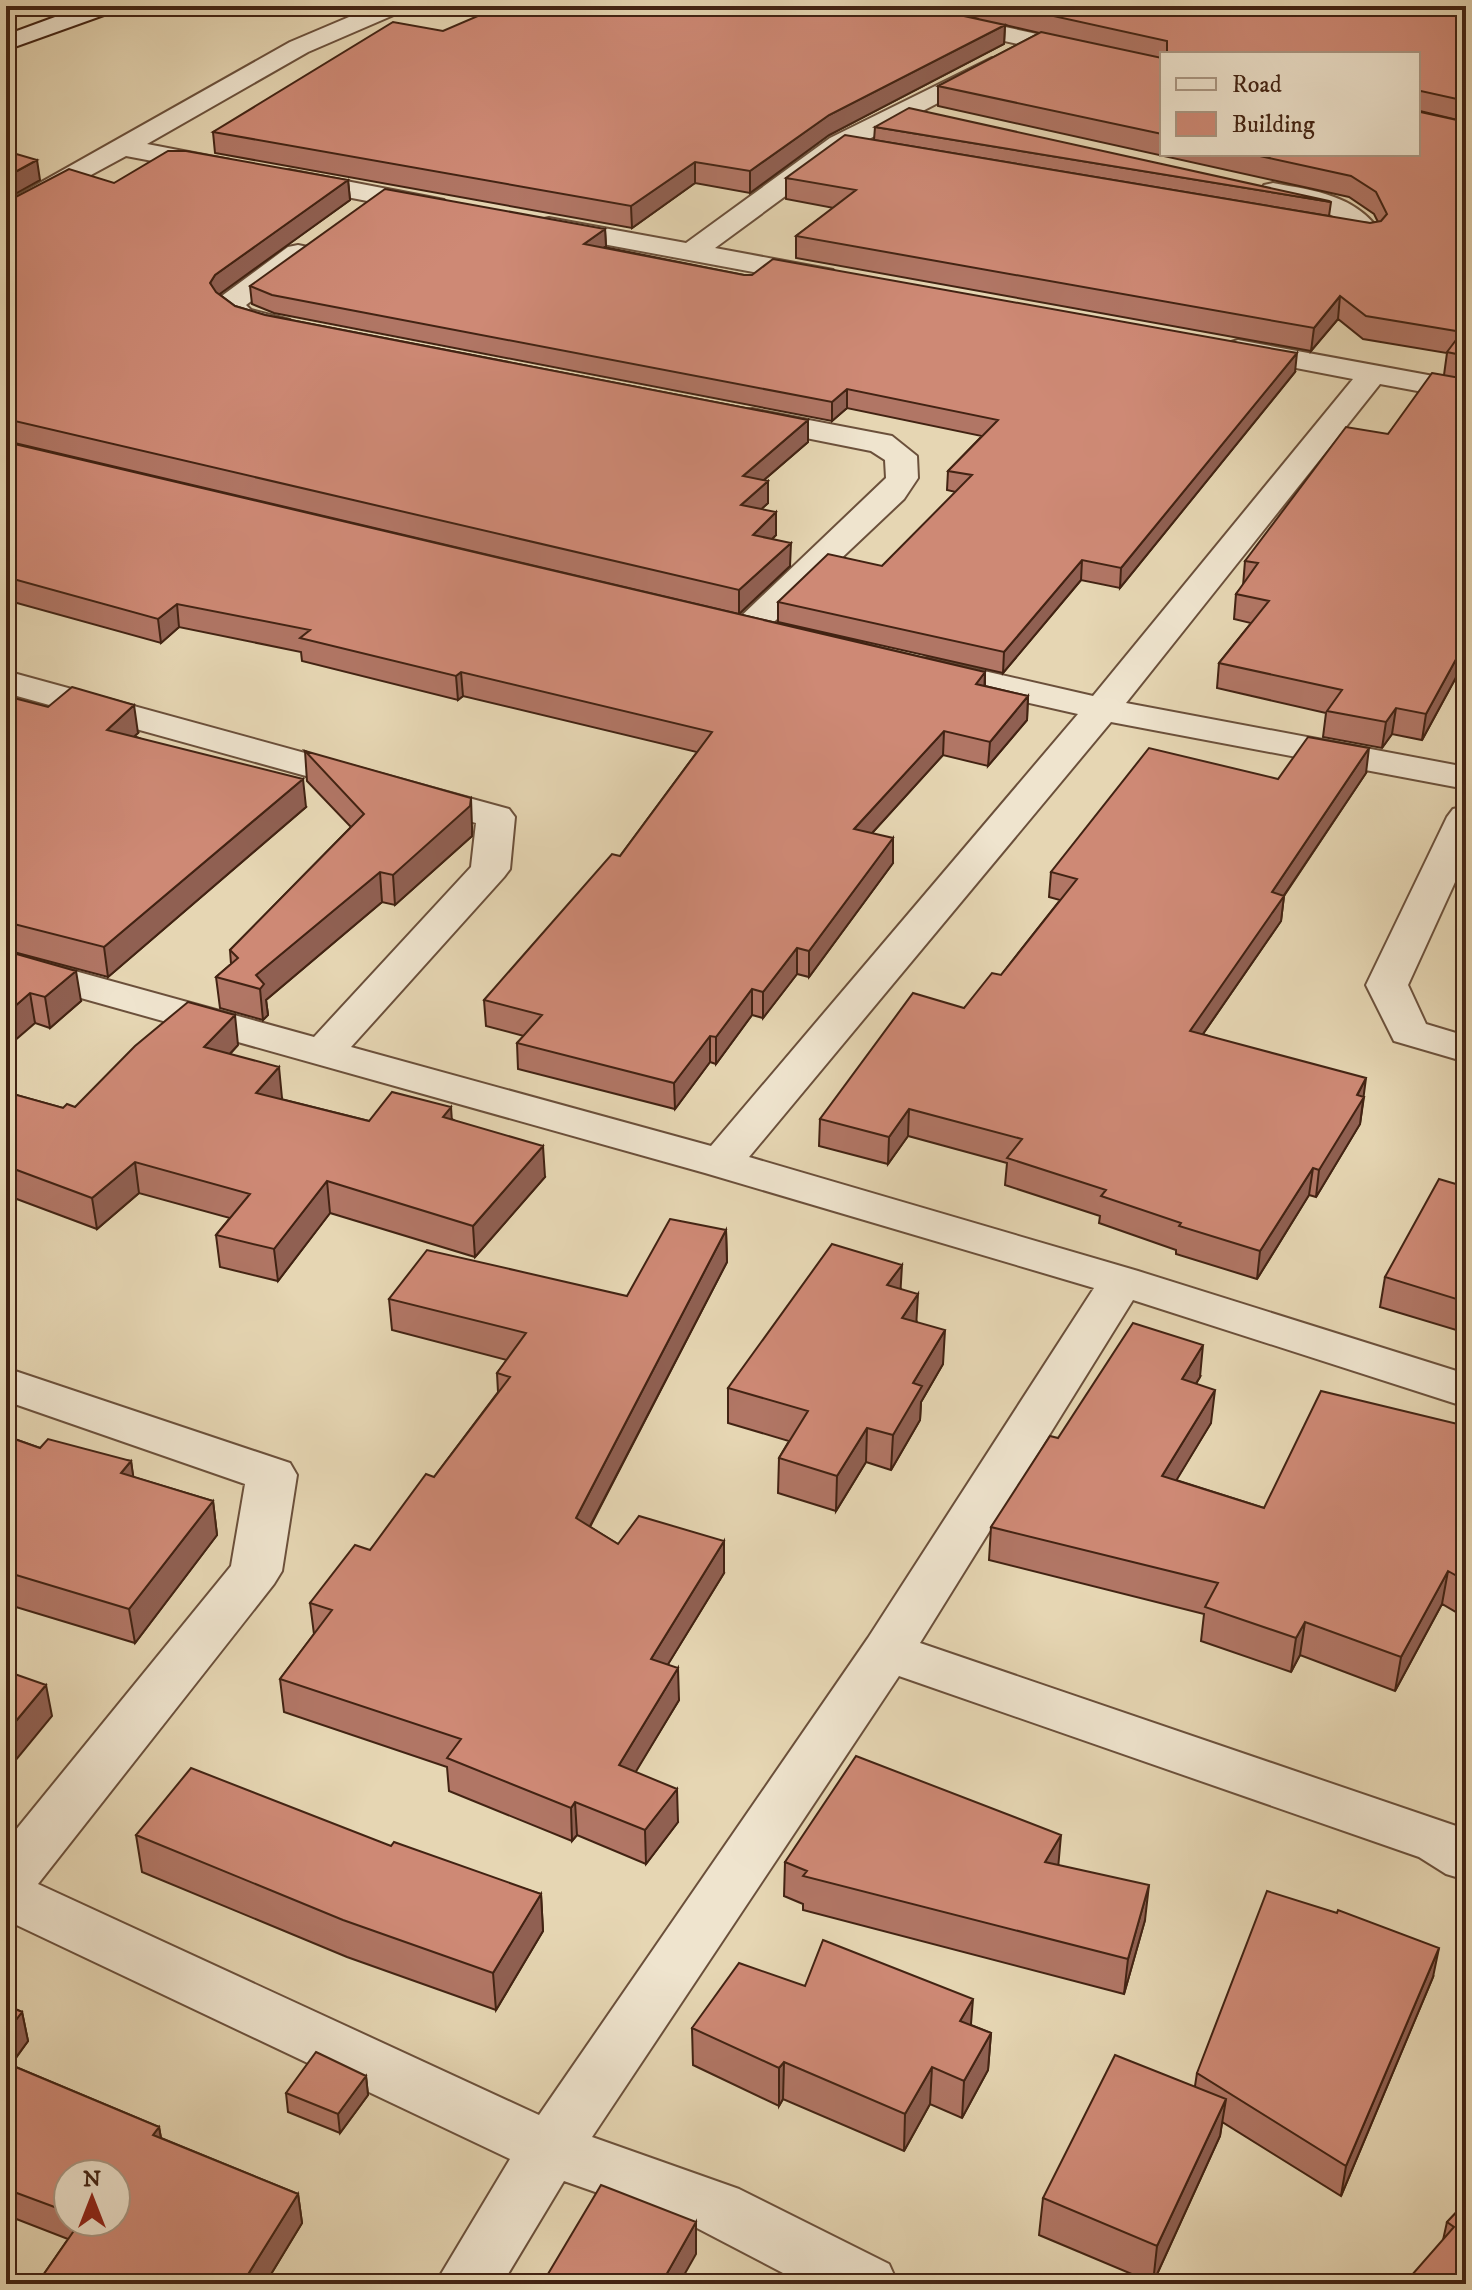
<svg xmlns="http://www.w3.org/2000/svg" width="1472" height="2290" viewBox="0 0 1472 2290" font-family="'IM FELL DW Pica',serif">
  <rect width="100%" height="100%" fill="#e6d6b3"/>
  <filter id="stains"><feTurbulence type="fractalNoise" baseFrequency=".0025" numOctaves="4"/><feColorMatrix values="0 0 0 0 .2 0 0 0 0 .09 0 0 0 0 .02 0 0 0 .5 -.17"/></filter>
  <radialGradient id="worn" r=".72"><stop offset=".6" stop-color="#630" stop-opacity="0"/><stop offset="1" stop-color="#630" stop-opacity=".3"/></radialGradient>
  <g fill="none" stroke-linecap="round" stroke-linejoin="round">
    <!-- street casing -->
    <g stroke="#6b503b" stroke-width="4">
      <path id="street" d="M375,6H407L403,11L308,52L147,144L230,160L234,166L230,172L221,174L126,156L6,221V202L290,42Z
        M863,6H908L1162,61V75L875,13Z
        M992,58L1004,65L1001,70L848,150L715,248L833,270L837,276L833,282L823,285L549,234L539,232L535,226L539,220L549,218L686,243L830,138Z
        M289,170L434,198L444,200L448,206L444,212L434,214L280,184L276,178L280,172Z
        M1273,183C1316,191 1356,195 1382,234L1378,240L1368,242L1313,232L1309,226L1313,220L1343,221L1317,208L1264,197L1260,191L1264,185Z
        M298,245L308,247L312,253L308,259L246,305L251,310L290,320L295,326L290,332C265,338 229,325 215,304L219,298L288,247Z
        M1238,340L1466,382V400L1380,384L1126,703L1466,767V789L1111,722L749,1157L1138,1271L1466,1374V1407L1133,1300L920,1643L1459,1827L1466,1831V1880L1446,1874L1419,1857L899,1676L592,2137L739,2189L889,2264L898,2284H804L695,2227L564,2181L502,2284H435L510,2159L6,1920V1842L231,1566L245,1484L6,1401V1368L290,1463L297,1475L282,1571L274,1584L38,1884L539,2115L868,1638L1094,1288L705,1173L6,977V952L314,1037L471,867L476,823L6,693V671L509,809L515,817L510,869L504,877L351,1047L711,1146L1078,714L914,677L909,669L914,661L927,658L1093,696L1353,379L1228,355L1223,349L1228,343Z
        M752,409L892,436L917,456L918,478L904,499L759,636L747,639L735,636L730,629L735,622L886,478L885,460L871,451L741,425L737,418L741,411Z
        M1466,806V858L1408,985L1426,1024L1466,1036V1062L1394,1041L1366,985L1447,817L1453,809Z"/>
    </g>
    <!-- secondary casing -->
    <g stroke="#422313" stroke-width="4">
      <path id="secondary" d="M85,6H119L115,11L6,50V35Z"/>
    </g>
    <!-- street -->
    <use href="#street" fill="#efe4ce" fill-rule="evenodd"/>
    <!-- secondary -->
    <use href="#secondary" fill="#efe4ce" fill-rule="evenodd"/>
  </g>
  <!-- wall -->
  <path fill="#b17665" stroke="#422313" stroke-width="2" fill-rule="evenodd" d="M922,6H1466V122L1420,111V112L1466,122V659L1422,740L1392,734L1382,748L1323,737L1326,713L1217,688L1219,663L1251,623L1234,619L1236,594L1243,586L1245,561L1388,434L1444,375L1447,353L1363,339L1338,319L1311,351L796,258V236L834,208L786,199V178L1370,223L1378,222L1374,214L1349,197L938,106V86L1040,33L1005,25L1004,44L829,135L750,193L695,183L632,228L215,153L213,132L443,31L979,19ZM1162,54H1418V154H1162Z
    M875,127L1331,202L1329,216L874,140Z
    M348,180L350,200L219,294L235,306L265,315L808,420V442L764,480L768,503L761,509L776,535L772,539L790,566L739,614L6,441V202L114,183Z
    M605,229L606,246L604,247L744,275L1295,372L1120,588L1081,580L1003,673L778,622V602L882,566L956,492L947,490L948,471L982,436L847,408L832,421L274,313L252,304L250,286Z
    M6,442L985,672V686L1028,696L1027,720L988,766L943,755L872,833L893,863L809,977L797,974L763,1018L752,1015L716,1064L710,1062L675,1109L518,1069L517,1043L524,1036L486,1026L484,1000L620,856L697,752L463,696L458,700L302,661L301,652L179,627L161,643L6,600Z
    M6,696L138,733L134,736L306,807L108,977L6,950Z
    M305,751L472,827V836L395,905L382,902L266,1000L268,1015L263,1020L220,1008L216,977L231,964L230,950L351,827L307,781Z
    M1366,773L1284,896L1281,921L1203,1034L1364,1097L1360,1124L1316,1197L1309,1195L1257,1279L1176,1254V1250L1099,1223L1100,1216L1005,1185L1007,1163L908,1136L888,1164L819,1146L820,1119L964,1008L1001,975L1060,900L1049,897L1051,872L1278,779Z
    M6,951L81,1001L50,1028L35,1023Z
    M238,1045L230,1054L282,1098L281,1099L369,1121L452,1119L545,1177L475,1257L330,1213L278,1281L220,1267L216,1235L230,1218L139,1193L97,1229L6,1195V1092L63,1108L75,1107Z
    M1466,1187V1333L1380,1307L1385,1277Z
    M726,1230L727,1262L590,1527L618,1544L724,1573L668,1664L679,1700L635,1772L678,1822L646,1864L577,1835L572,1841L449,1791L447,1767L284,1712L280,1679L314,1634L310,1603L370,1550L434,1477L498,1392L497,1373L507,1360L392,1330L389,1299L627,1296Z
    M901,1289L917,1322L943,1364L921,1402L920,1420L891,1470L866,1462L836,1511L778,1493L779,1458L789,1441L728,1423V1388Z
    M1200,1377L1196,1384L1211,1423L1176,1480L1264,1508L1466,1426V1618L1442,1604L1395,1691L1300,1655L1291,1672L1201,1641L1204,1614L989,1560L991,1527L1058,1438Z
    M6,1436L40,1448L131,1461L133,1477L213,1501L217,1535L135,1643L6,1604Z
    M136,1835L391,1846L541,1894L543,1931L496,2010L347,1957L142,1872Z
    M785,1862L1058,1865L1145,1920L1124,1994L803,1910V1904L784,1896Z
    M1433,1977L1341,2196L1222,2122L1220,2136L1153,2283L1039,2235L1043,2198L1195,2086L1197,2073Z
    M805,1986L971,2025L991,2033L988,2070L962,2118L930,2104L904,2151L783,2099L779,2106L693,2065L692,2028Z
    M6,2005L22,2012L28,2041L11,2065L159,2127L161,2138L298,2194L302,2223L265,2284H37L68,2239L6,2215ZM68,2174L116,2222H68Z
    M366,2076L368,2095L340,2133L288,2112L286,2093Z
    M1466,2202V2284L1443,2240L1447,2222Z"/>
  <!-- shaded-wall -->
  <path fill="#906052" stroke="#422313" stroke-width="2" d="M1005,25L1004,44L829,135L750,193V171L829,115Z
    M37,160L40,180L6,199V177Z
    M695,162V183L632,228L631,206Z
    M348,180L350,200L217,296L210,283L215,275Z
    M605,229L606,246L585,261L584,244Z
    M1340,296L1338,319L1311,351L1314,328Z
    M1297,353L1295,372L1120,588L1121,568Z
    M847,389V408L832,421V402Z
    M808,420V442L743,498V476Z
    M768,481V503L741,528V505Z
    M776,512V535L753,558V535Z
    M791,543L790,566L739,614V590Z
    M1082,560L1081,580L1003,673L1004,652Z
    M177,604L179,627L161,643L158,619Z
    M1466,641V659L1422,740L1426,714Z
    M461,672L463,696L458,700L456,676Z
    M985,672L984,696L976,684Z
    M1028,696L1027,720L988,766L990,742Z
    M134,705L138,733L111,758L107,730Z
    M1396,708L1392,734L1382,748L1386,722Z
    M944,731L943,755L853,854L854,829Z
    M1369,748L1366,773L1272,913L1284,896L1281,921L1187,1057L1190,1031L1272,892Z
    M303,779L306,807L108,977L104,947Z
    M471,798L472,827V836L395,905L393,875Z
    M893,838V863L809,977V951Z
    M380,872L382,902L266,1000L268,1015L263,1020L260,989L256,975Z
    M797,948V974L763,1018V992Z
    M76,971L81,1001L50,1028L45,997Z
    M752,989V1015L716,1064V1037Z
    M30,993L35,1023L6,1048V1014Z
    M235,1015L238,1045L208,1077L204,1047Z
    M710,1036V1062L675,1109L674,1083Z
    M279,1067L282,1098L259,1123L256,1093Z
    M1366,1078L1360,1124L1316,1197L1319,1170Z
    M451,1107L453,1137L443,1117Z
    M909,1109L908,1136L888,1164L889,1137Z
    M543,1146L545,1177L475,1257L473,1226Z
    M135,1162L139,1193L97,1229L92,1198Z
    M1313,1168L1309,1195L1257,1279L1260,1251Z
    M327,1181L330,1213L278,1281L274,1249Z
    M726,1230L727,1262L577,1551L576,1518Z
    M902,1265L900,1299L887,1285Z
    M918,1294L916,1328L902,1318Z
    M945,1330L943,1364L921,1402L920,1420L891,1470L893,1435L913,1383Z
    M1203,1345L1200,1377L1178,1412L1182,1379Z
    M1215,1390L1211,1423L1159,1509L1162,1476Z
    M867,1428L866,1462L836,1511L837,1476Z
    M131,1461L136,1495L121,1473Z
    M213,1501L217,1535L135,1643L129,1609Z
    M724,1541V1573L651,1692V1659Z
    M1448,1571L1442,1604L1395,1691L1401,1657Z
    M1305,1622L1300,1655L1291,1672L1296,1638Z
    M678,1668L679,1700L620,1798L619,1765Z
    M46,1685L52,1716L6,1772V1733Z
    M677,1789L678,1822L646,1864L645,1830Z
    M575,1802L577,1835L572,1841L571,1808Z
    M1061,1835L1058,1869L1045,1862Z
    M1149,1885L1145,1920L1124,1994L1128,1959Z
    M541,1894L543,1931L496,2010L493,1973Z
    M1439,1948L1433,1977L1341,2196L1346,2166Z
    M973,1999L970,2036L960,2021Z
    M22,2012L28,2041L6,2071V2033Z
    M991,2033L988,2070L962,2118L964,2081Z
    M784,2062L783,2099L779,2106V2068Z
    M932,2067L930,2104L904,2151L905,2114Z
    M366,2076L368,2095L340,2133L338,2114Z
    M1226,2099L1220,2136L1153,2283L1157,2246Z
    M159,2127L164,2156L153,2135Z
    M298,2194L302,2223L265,2284H242Z
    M696,2222V2254L679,2284H661Z"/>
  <!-- building -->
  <path fill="#ce8975" stroke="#422313" stroke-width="2" d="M501,6H918L1005,25L829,115L750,171L695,162L631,206L213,132L393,22L443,31Z
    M1008,6H1421L1466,16V101L1421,91L1418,93V54H1167V41Z
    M1041,32L1162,58V134L938,86Z
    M1418,97L1420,112L1466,122V356L1447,352L1462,332L1366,316L1340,296L1314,328L796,236L856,190L786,178L845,135L1370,223L1381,221L1387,214L1376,192L1351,176L1251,154H1418Z
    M909,108L1329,201L1331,202L875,127Z
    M6,151L37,160L6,177Z
    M168,151H186L348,180L215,275L210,283L216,292L235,306L265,315L808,420L743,476L768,481L741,505L776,512L753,535L791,543L739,590L6,419V202L69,169L114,183Z
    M385,189L605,229L584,244L744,275H752L773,259L1297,353L1121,568L1082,560L1004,652L778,602L828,554L882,566L972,475L948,471L998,420L847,389L832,402L272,295L250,286Z
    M1432,373L1466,379V641L1426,714L1396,708L1386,722L1327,711L1342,690L1219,663L1269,601L1236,594L1258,563L1245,561L1346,427L1388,434Z
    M6,442L985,672L976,684L1028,696L990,742L944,731L854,829L893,838L809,951L797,948L763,992L752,989L716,1037L710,1036L674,1083L517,1043L542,1015L484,1000L612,854L620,856L712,732L461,672L456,676L300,638L310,630L177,604L158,619L6,577Z
    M72,687L134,705L107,730L303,779L104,947L6,922V696L48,707Z
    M1308,737L1369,748L1272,892L1284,896L1190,1031L1366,1078L1357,1095L1364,1097L1319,1170L1313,1168L1260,1251L1179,1226L1181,1223L1101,1196L1106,1190L1007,1158L1022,1139L909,1109L889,1137L820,1119L913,993L964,1008L992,973L1001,975L1077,879L1051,872L1149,748L1278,779Z
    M305,751L471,798L470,806L393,875L380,872L256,975L264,984L260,989L216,977L238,958L230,950L364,814Z
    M6,951L76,971L45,997L30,993L6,1014Z
    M188,1002L235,1015L204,1047L279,1067L256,1093L369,1121L392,1092L451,1107L443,1117L543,1146L473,1226L327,1181L274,1249L216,1235L250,1194L135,1162L92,1198L6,1166V1092L63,1108L67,1104L75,1107L135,1046Z
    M1439,1179L1466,1187V1302L1385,1277Z
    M670,1219L726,1230L576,1518L618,1544L639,1516L724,1541L651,1659L678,1668L619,1765L677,1789L645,1830L575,1802L571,1808L447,1758L461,1739L280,1679L332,1610L310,1603L355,1545L370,1550L426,1474L434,1477L510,1377L497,1373L526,1333L389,1299L427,1250L627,1296Z
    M832,1244L902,1265L887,1285L918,1294L902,1318L945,1330L913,1383L922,1386L893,1435L867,1428L837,1476L779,1458L808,1411L728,1388Z
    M1133,1323L1203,1345L1182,1379L1215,1390L1162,1476L1264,1508L1321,1391L1466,1426V1581L1448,1571L1401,1657L1305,1622L1296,1638L1205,1607L1218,1583L991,1527L1050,1436L1058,1438Z
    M6,1436L40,1448L48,1439L131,1461L121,1473L213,1501L129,1609L6,1572Z
    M6,1671L46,1685L6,1733Z
    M856,1756L1061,1835L1045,1862L1149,1885L1128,1959L803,1876L807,1871L785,1862Z
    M191,1768L391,1846L394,1842L541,1894L493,1973L343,1920L136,1835Z
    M1267,1891L1337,1913L1338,1910L1439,1948L1346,2166L1197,2073Z
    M823,1940L973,1999L960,2021L991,2033L964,2081L932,2067L905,2114L784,2062L779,2068L692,2028L739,1963L805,1986Z
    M6,2005L22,2012L6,2033Z
    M316,2052L366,2076L338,2114L286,2093Z
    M1115,2055L1226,2099L1157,2246L1043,2198Z
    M6,2063L159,2127L153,2135L298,2194L242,2284H37L80,2222H116V2174H68V2212L6,2189Z
    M601,2185L696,2222L661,2284H542Z
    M1466,2202V2284H1404L1454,2227L1447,2222Z
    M491,2275L510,2284H485Z"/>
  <!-- margin -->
  <rect width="1472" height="2290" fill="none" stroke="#e6d6b3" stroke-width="32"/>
  <rect x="8" y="8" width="1456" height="2274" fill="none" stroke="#422313" stroke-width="4"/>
  <rect x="16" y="16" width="1440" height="2258" fill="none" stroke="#422313" stroke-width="2"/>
  <!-- legend -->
  <rect x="1160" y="52" width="260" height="104" fill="#efe4ce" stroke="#aa9783" stroke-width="2"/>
  <rect x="1176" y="78" width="40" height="12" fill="#efe4ce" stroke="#aa9783" stroke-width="2"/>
  <text x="1232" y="92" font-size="24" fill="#422313">Road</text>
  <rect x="1176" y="112" width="40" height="24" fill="#ce8975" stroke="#aa9783" stroke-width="2"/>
  <text x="1232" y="132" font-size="24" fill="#422313">Building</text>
  <!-- north arrow -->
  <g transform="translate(92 2198)"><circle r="38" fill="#efe4ce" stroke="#aa9783" stroke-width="2"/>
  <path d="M0-6L14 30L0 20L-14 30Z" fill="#8f2418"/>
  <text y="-12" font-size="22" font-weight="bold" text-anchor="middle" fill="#422313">N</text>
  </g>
  <rect width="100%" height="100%" filter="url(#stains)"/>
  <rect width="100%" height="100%" fill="url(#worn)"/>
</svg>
